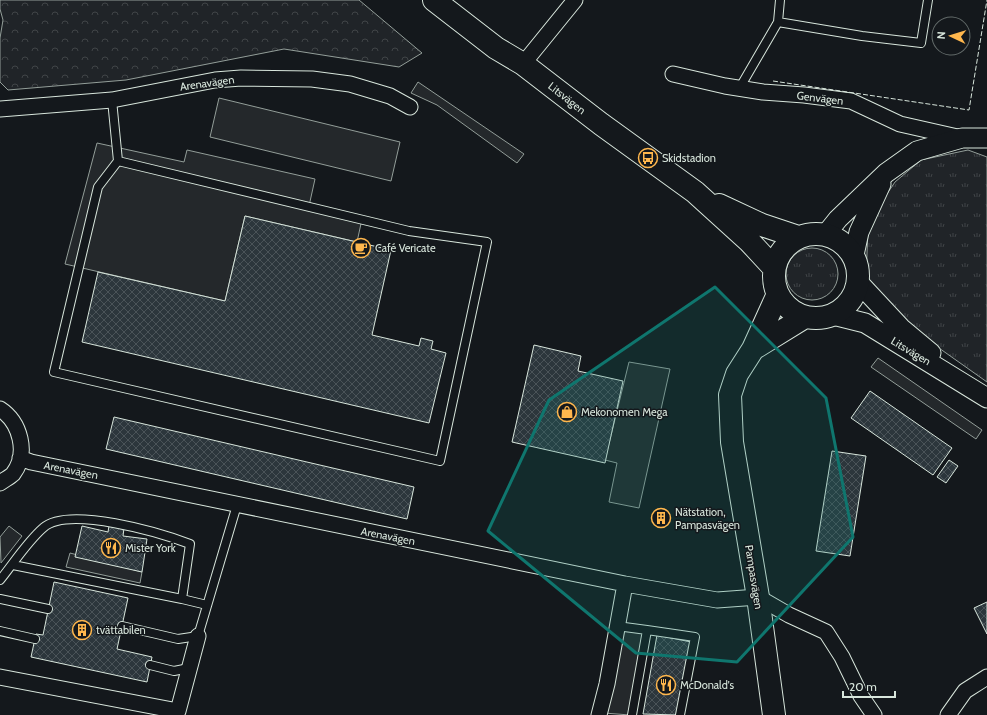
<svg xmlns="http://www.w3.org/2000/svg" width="987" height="715" viewBox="0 0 987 715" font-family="Cabin,sans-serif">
  <defs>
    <pattern id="grass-tufts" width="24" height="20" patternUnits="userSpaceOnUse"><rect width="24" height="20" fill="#202428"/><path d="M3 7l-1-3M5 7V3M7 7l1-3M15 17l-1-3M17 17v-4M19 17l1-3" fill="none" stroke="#404447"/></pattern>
    <pattern id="forest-crowns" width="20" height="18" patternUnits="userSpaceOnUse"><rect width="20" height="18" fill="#202428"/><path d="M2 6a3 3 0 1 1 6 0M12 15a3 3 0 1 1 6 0" fill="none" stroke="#404447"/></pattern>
    <pattern id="building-cross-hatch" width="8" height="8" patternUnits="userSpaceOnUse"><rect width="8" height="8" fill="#2c363c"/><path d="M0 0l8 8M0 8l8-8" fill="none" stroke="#4a5358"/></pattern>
  </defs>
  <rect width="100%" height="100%" fill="#14181c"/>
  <!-- grass -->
  <path fill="url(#grass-tufts)" stroke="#939e99" d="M968,150L987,157V382L905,324L866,278L868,229L876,210L895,182L921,160Z
    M786 274a26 26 0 1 1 52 0a26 26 0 1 1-52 0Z"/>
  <!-- forest -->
  <path fill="url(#forest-crowns)" stroke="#939e99" d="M0,0H359L422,53L399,67L284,49L126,80L8,90L0,82V38L3,20L0,9Z"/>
  <!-- parking -->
  <path fill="#24282b" stroke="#939e99" d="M418,82L524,154L517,163L437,105L411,93Z
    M219,98L400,142L391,181L210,137Z
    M97,143L184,162L187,150L315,179L309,206L362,219L357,242L245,216L225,301L65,264Z
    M878,358L982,430L976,439L871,367Z
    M629,362L670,369L639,508L609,502L617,463L605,460Z
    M9,526L22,536L1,563L0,537Z
    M70,553L142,572L140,583L66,567Z
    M620,627L645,632L630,715L604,713Z"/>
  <!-- building -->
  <path fill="url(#building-cross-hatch)" stroke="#d8e6dc" d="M245,216L391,250L372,335L419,346L421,338L433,341L431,349L446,353L429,423L82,342L98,272L225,301Z
    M534,345L581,356L578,371L623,381L605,463L512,442Z
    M870,391L952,448L933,475L851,418Z
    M114,417L414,487L407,519L106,449Z
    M832,451L866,456L850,556L816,551Z
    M949,460L958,466L946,483L937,477Z
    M659,513L665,514L664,522L657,521Z
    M82,526L108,532L109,526L124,528L123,536L147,539L142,572L75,557Z
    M54,582L128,598L117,649L152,657L147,682L31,657L36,634L43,635Z
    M987,602V634L974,608Z
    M657,635L691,642L678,715L643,714Z"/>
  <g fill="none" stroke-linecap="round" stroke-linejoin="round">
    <!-- service casing -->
    <g stroke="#d8e6dc" stroke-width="10">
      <path id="service" d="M778,22L862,36L921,43L928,0
        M739,89L778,22L780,0
        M112,100L118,161L409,231L487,242L440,461L54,372L98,187L118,161
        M13,565L182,599
        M0,580C13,564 27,542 43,528C68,505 161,533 190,544L182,599L207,605
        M0,599L48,609
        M122,626L178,639L198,636L237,505
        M617,626L647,630L632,715
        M647,630L695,637L680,715
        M0,631L35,639
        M150,665L174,671L189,668"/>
    </g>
    <!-- minor casing -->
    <g stroke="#d8e6dc" stroke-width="17">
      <path id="minor" d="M523,64L575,0
        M673,74L725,86L763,92L804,95L851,101L900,124L962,138
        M0,109L112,100L215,80L241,78L312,79L350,84L390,96L410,107
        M0,409C20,422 29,453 13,474C10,477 4,480 0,483
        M20,458L31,462L625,584L717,600L758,597L789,615L826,632L842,657L861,696L874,715
        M0,677L178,711L198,636
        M599,715L607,684L625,584
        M948,715L965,691L987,677"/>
    </g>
    <!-- tertiary casing -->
    <g stroke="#d8e6dc" stroke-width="21">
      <path id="tertiary" d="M826,234L838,219L886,173L917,151L962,138H987
        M854,255L859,232L881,184
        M859,283L901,328L931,353
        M833,315L865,323L987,398"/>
    </g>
    <!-- secondary casing -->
    <g stroke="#d8e6dc" stroke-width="24">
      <path id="secondary" d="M434,0L496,48L523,64L601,124L695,192L749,241L774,268
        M719,205L762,225L798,237
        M774 276a42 42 0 1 1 84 0a42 42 0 1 1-84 0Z
        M753,349L805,317
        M774,715L758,597L732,442L730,395L737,374L753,349L778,294"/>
    </g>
    <!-- service -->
    <use href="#service" stroke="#14181c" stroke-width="8"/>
    <!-- minor -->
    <use href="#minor" stroke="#14181c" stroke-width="15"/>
    <!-- tertiary -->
    <use href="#tertiary" stroke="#14181c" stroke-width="19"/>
    <!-- secondary -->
    <use href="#secondary" stroke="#14181c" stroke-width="22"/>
    <!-- fence -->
    <path stroke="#d8e6dc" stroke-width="1" stroke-dasharray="5 2" stroke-linecap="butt" d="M773,81L969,110L987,0"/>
  </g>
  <!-- marked area -->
  <path fill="#0f766e" fill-opacity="0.2" stroke="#0f766e" stroke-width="3" stroke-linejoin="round" d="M715,287L826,398L853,537L737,662L636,653L488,531L549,400Z"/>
  <!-- icons -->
  <defs>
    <g id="bus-ring" transform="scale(1)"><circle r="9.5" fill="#14181c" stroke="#ffb74d" stroke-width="1.5"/><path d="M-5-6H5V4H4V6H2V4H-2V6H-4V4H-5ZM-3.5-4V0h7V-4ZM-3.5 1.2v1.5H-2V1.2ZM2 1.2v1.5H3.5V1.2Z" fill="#ffb74d"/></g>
    <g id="cafe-ring" transform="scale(1)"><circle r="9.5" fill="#14181c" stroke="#ffb74d" stroke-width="1.5"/><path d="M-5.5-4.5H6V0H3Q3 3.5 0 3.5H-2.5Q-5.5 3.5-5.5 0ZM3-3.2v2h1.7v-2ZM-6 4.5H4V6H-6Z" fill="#ffb74d"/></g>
    <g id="shop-ring" transform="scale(1)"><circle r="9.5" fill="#14181c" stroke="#ffb74d" stroke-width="1.5"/><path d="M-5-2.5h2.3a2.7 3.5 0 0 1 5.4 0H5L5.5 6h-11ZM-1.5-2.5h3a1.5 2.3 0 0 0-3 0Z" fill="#ffb74d"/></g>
    <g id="building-ring" transform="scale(1)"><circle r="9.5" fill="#14181c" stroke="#ffb74d" stroke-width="1.5"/><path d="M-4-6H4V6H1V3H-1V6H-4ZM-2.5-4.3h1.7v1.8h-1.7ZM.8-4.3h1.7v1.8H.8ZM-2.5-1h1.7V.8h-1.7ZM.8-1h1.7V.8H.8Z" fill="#ffb74d"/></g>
    <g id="restaurant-ring" transform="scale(1)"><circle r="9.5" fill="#14181c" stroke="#ffb74d" stroke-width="1.5"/><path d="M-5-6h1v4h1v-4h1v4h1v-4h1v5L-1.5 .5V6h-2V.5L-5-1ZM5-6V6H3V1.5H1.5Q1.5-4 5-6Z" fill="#ffb74d"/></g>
  </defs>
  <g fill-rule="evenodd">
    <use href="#bus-ring" x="648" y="158"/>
    <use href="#cafe-ring" x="361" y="248"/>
    <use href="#shop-ring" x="567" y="412"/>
    <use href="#building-ring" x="661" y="518"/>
    <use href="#restaurant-ring" x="111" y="548"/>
    <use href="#building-ring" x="82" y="630"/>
    <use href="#restaurant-ring" x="666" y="685"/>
  </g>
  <g text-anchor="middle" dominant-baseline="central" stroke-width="3" stroke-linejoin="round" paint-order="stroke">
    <!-- street labels -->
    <g font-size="11" fill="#d8e6dc" stroke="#14181c">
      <text transform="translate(207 83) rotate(-8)">Arenavägen</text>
      <text transform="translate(567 98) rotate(38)">Litsvägen</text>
      <text transform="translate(820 98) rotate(7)">Genvägen</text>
      <text transform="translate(911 351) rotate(31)">Litsvägen</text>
      <text transform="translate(71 470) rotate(11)">Arenavägen</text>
      <text transform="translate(388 536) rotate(11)">Arenavägen</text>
      <text transform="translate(754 577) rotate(81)">Pampasvägen</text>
    </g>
    <!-- poi labels -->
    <g font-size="11" fill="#d8e6dc" stroke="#14181c" text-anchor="start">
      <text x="662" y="158">Skidstadion</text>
      <text x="375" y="248">Café Vericate</text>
      <text x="581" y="412">Mekonomen Mega</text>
      <text x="675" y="512">Nätstation,<tspan x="675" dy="13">Pampasvägen</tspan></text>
      <text x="125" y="548">Mister York</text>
      <text x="96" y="630">tvättabilen</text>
      <text x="680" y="685">McDonald's</text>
    </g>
  </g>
  <!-- north arrow -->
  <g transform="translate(951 36) rotate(274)"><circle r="19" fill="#14181c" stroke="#626a69"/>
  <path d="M0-3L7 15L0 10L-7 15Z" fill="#ffb74d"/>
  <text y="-6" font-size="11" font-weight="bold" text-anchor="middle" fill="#d8e6dc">N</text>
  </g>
  <!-- scale -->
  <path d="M843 691v6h52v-6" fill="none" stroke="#d8e6dc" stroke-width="2"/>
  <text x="849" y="691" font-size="12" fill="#d8e6dc" stroke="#14181c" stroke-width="3" paint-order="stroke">20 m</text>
</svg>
